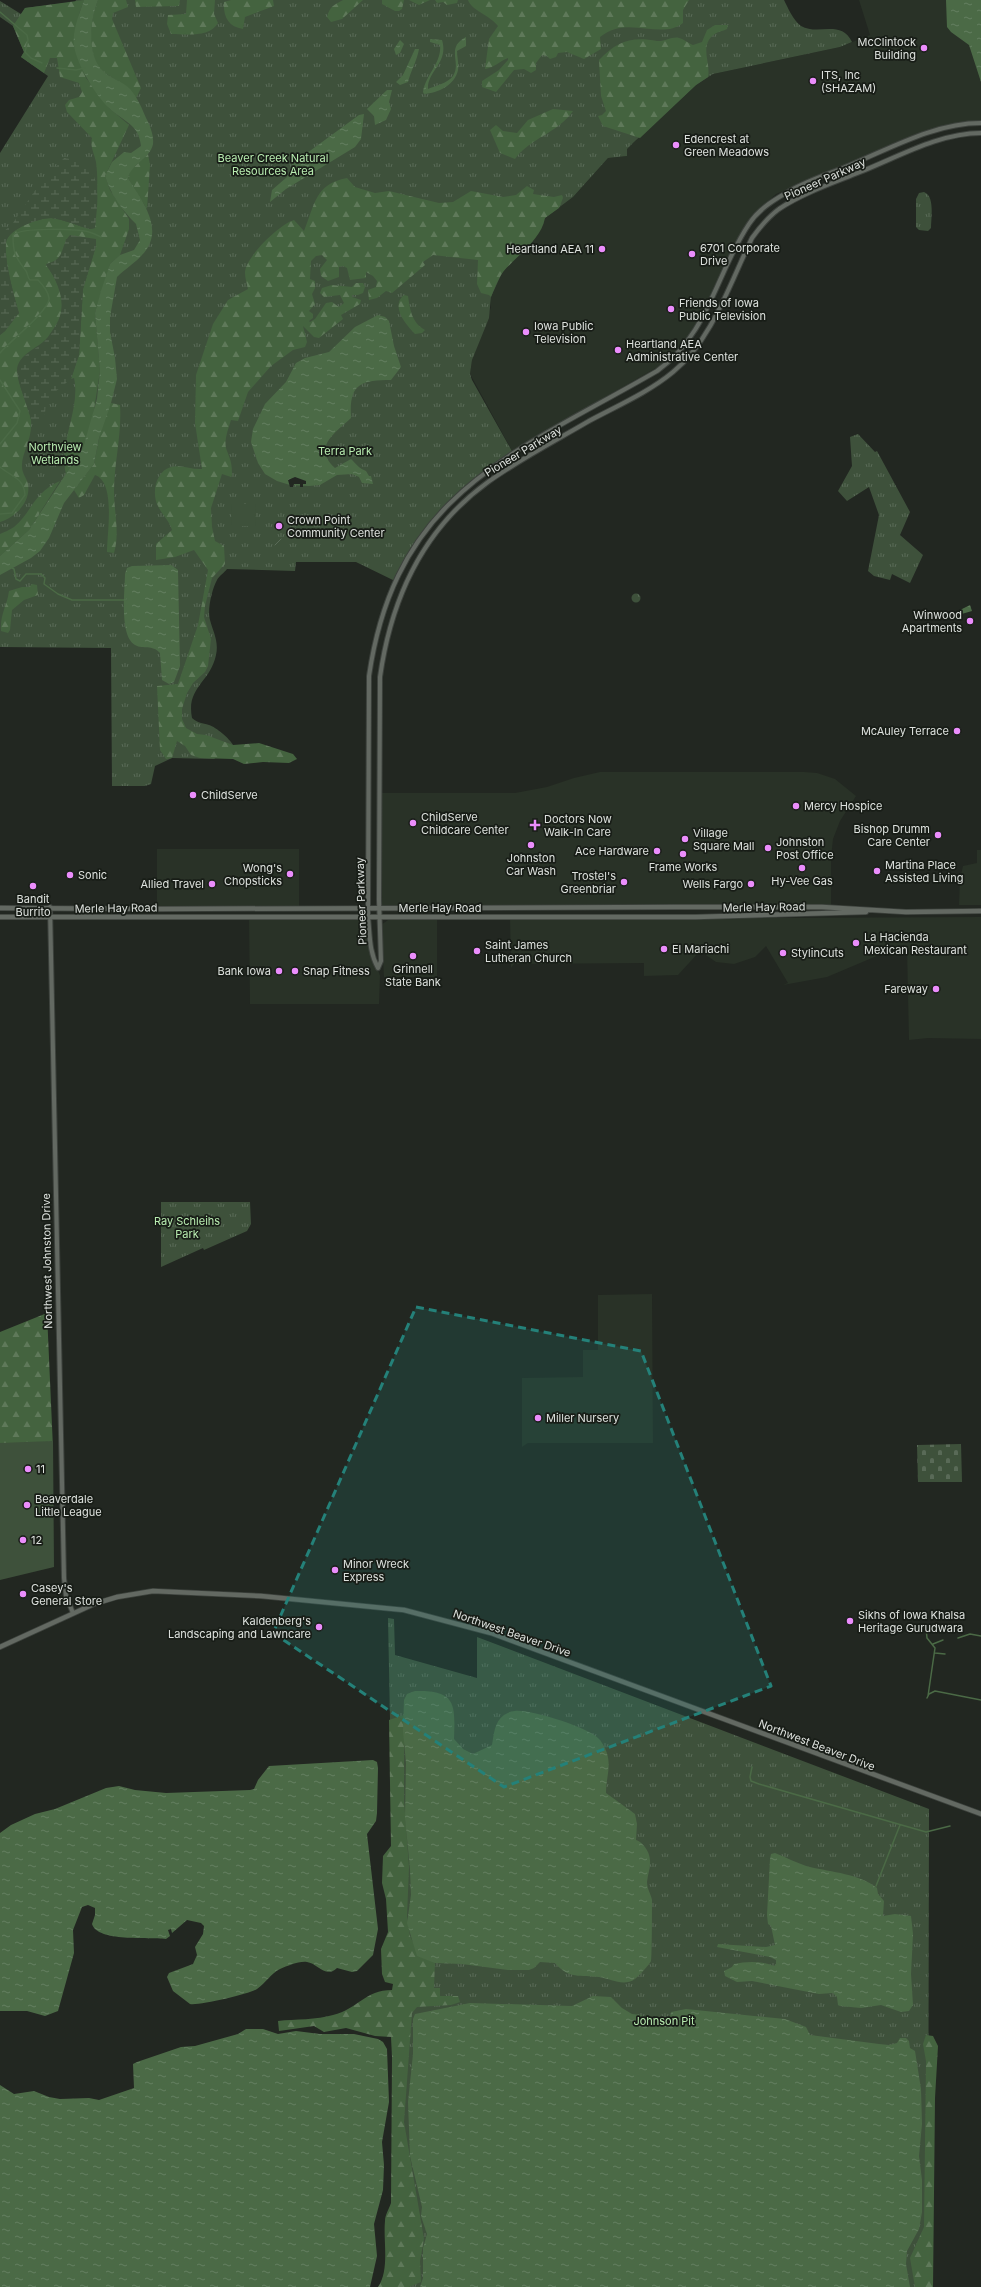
<svg xmlns="http://www.w3.org/2000/svg" width="981" height="2287" viewBox="0 0 981 2287" font-family="Inter,sans-serif">
  <defs>
    <pattern id="grass-tufts" width="24" height="20" patternUnits="userSpaceOnUse"><rect width="24" height="20" fill="#3e513b"/><path d="M3 7l-1-3M5 7V3M7 7l1-3M15 17l-1-3M17 17v-4M19 17l1-3" fill="none" stroke="#596a57"/></pattern>
    <pattern id="forest-firs" width="22" height="20" patternUnits="userSpaceOnUse"><rect width="22" height="20" fill="#44633f"/><path d="M5 1l3.5 6h-7zM16 11l3.5 6h-7z" fill="#5f795a"/></pattern>
    <pattern id="wetland-marsh" width="20" height="14" patternUnits="userSpaceOnUse"><rect width="20" height="14" fill="#3e513b"/><path d="M1 5h8M5 5V1M11 12h8M15 12V8" fill="none" stroke="#596a57"/></pattern>
    <pattern id="cemetery-stones" width="16" height="16" patternUnits="userSpaceOnUse"><rect width="16" height="16" fill="#3e513b"/><path d="M2 7V4a2 2 0 0 1 4 0v3zM10 15v-3a2 2 0 0 1 4 0v3z" fill="#596a57"/></pattern>
    <pattern id="garden-furrows" width="10" height="10" patternUnits="userSpaceOnUse"><rect width="10" height="10" fill="#3e513b"/><path d="M-1 1l2-2M0 10L10 0M9 11l2-2" fill="none" stroke="#596a57"/></pattern>
    <pattern id="water-ripples" width="26" height="14" patternUnits="userSpaceOnUse"><rect width="26" height="14" fill="#4b6a46"/><path d="M2 4q2-2 4 0t4 0M15 11q2-2 4 0t4 0" fill="none" stroke="#647f60"/></pattern>
  </defs>
  <rect width="100%" height="100%" fill="#222721"/>
  <!-- built -->
  <path fill="#293227" d="M859,0H981V123L962,124L882,149L776,194L754,215L737,241L694,329L685,344L668,361L512,451L470,374L472,360L491,307V297L502,273L545,218L573,197L608,158L627,156V149L634,142L696,85L713,74L840,47L870,35Z
    M600,772H804L817,773L835,779L856,796L840,821L833,839L831,858V908L379,907V793H515L547,787L574,778Z
    M157,849H299V907L157,909Z
    M977,850H981V905H959L960,879L963,866L977,863Z
    M249,916L368,917L370,944L380,976L379,1004H250Z
    M777,916V918L981,917V1039L928,1038L909,1040L907,948L898,947L827,977L783,985L788,983L766,946L755,957L734,964L716,962L700,951L678,975L644,976V963L514,964L511,968L510,918Z
    M388,920H437V977H384L381,925Z
    M652,1294L653,1443H528L522,1447V1378L583,1377V1350H598V1295Z"/>
  <!-- grass -->
  <path fill="url(#grass-tufts)" d="M76,0H784C788,8 793,20 801,26C818,36 841,19 852,42L840,47L713,74L696,85L634,142L627,149V156L608,158L573,197L545,218L502,273L491,297L489,318L472,360L470,374L472,380L513,453C455,486 427,524 395,581L356,562H296L295,571L227,569C224,573 219,576 217,580C212,589 207,610 210,620C213,632 219,641 216,655C210,683 186,687 192,718C198,723 202,723 209,725C216,727 230,739 233,745L214,759L172,758L155,766L151,784L145,786H112L111,648L0,647V153L48,76L21,57L24,52L13,26L0,17V1L21,14L25,8L75,2Z
    M924,192C935,196 931,218 931,228L928,231L919,230L916,227V199L919,193Z
    M858,434L875,452L877,451L910,512L900,535L923,555L910,583L892,574L890,580L874,576L868,571L879,515L869,487L847,501L838,491L852,466L850,437Z
    M631.5 598a4.5 4.5 0 1 1 9 0a4.5 4.5 0 1 1-9 0Z
    M161,1202H250L251,1224L247,1231L204,1250L203,1248L161,1267Z
    M388,1618L394,1619L395,1655L477,1678V1637L929,1809L928,2287H393L395,1971Z"/>
  <!-- forest -->
  <path fill="url(#forest-firs)" d="M84,0L79,14L74,45L86,78L109,108L129,125L105,176L110,190L129,219V229L120,255L110,264L95,313L100,371L93,416L83,448L66,474C58,444 81,408 74,378L71,379L79,355L83,289L96,246L66,239C64,252 60,261 46,265C61,286 70,307 52,331C49,335 47,339 43,342C33,350 18,356 17,370C17,385 29,405 31,420C33,438 21,454 22,467C22,473 27,479 28,484C31,502 16,517 0,522V335L5,331L19,313C14,296 4,260 6,243C7,229 39,218 51,218C63,219 78,226 90,229L95,228C96,207 99,183 96,162C94,153 90,147 92,138L67,112L65,105L69,100L79,97L82,92L79,83L60,77L57,58H50L44,73L21,57L24,52L13,26L25,8Z
    M98,0H126L128,7L113,13L112,19L141,88L136,98C128,85 117,81 105,73C85,59 90,19 98,0Z
    M135,0H180L179,6L136,7Z
    M187,0H215L214,14L218,23C209,38 186,34 171,34L167,24L168,15L186,14Z
    M231,0H273L274,6L245,17L243,29C228,27 223,16 224,2Z
    M343,0H363L342,19L331,22L327,17C330,6 334,5 343,0Z
    M382,0H404L402,9L399,11H395L382,4Z
    M409,0H430L419,5Z
    M435,0H458L457,3L447,5L443,2L437,3Z
    M468,0H689L683,10V23C660,41 628,14 600,37L601,49L584,59L567,52L558,53L556,57L550,59L547,56L542,55L536,63V70L531,73L524,69L514,70L496,92L482,87V81L499,70L508,60V58C500,61 494,68 485,69L489,39L498,26C491,16 471,10 468,0Z
    M715,25H728L727,29C723,31 716,32 712,36C700,48 711,63 708,77L696,85L640,138L603,126L598,116L602,115L606,111L601,96L599,60C617,41 632,36 657,41C664,42 673,36 679,38C684,39 688,43 693,45L702,42L707,30Z
    M553,109L573,111C558,133 530,138 515,159L500,153L490,130L496,125L503,131L517,133L528,120Z
    M148,154L150,165L147,209L128,178L130,171Z
    M347,178L355,187L375,193L389,191L439,203L453,202L471,191L503,197L516,195L527,186L534,190L533,194L554,197L562,195L563,198L559,208L545,218C541,240 517,255 503,272C498,279 494,289 491,297L489,295L481,293L477,284L478,260L433,255L423,262L425,265L392,293L386,291L377,298L369,300L368,290L376,287L377,281L373,276L366,272V278L350,280L347,268L343,266L339,267V277L328,281L321,276L320,269L327,260L322,255L316,256L311,261L310,279L315,281V288L312,294L315,304L309,311L313,314V318L309,321L310,322L315,319L326,303L332,302L339,307L344,303L340,295L324,297L320,293L322,288L332,285L352,287L356,283H363L365,287L363,293L358,295H352V297L361,300L360,304L341,315L343,319L319,338L314,337L303,326L307,342L305,347L293,350L271,366L248,392L238,421L231,420C228,430 223,442 227,451C231,461 232,464 232,475L231,477L222,474L211,508L212,527L215,541L224,546L225,564L212,578L205,606L204,617L211,639L208,666L205,672L193,683L187,693L182,709V719L186,728L197,734L206,735L233,745L259,743L293,754L297,759L289,763L263,762L244,764L233,759L200,758L191,755L185,746L177,741L172,758L166,759L160,750L157,686L178,684L198,625L208,570L194,550L175,557L156,560V544L172,530C169,520 162,515 158,506C151,493 156,471 171,467C182,464 192,470 202,469L195,423L196,375L213,324L228,300L248,289C247,284 245,278 245,273C245,257 280,224 294,220L304,231C315,204 315,184 347,178Z
    M404,295L408,296C410,310 412,323 425,330L422,333L415,334C406,325 390,306 404,295Z
    M111,403L120,405C122,434 114,463 114,492C114,512 120,533 114,553L107,552C107,533 116,482 95,475L84,495L79,498L74,490L94,464L102,424Z
    M60,481L29,530L0,556V534C4,532 10,530 14,527C32,512 33,493 60,481Z
    M32,584L37,585L38,595L24,600L12,610L10,630L8,633L1,631C0,613 7,607 9,591L22,587H29Z
    M47,1313L53,1448L0,1446V1332Z
    M404,1715V1800L409,1867L407,1917L410,1936L417,1950L435,1961L434,1988H440V1996H458L460,2002L451,2005L417,2007L412,2013L404,2122L424,2239L420,2261L421,2282L409,2287H378C390,2269 383,2242 385,2221C385,2215 389,2209 391,2203L392,2057L391,2037L375,2036L346,2028L324,2032L314,2026L279,2031L278,2021C295,2019 317,2020 333,2015C358,2009 365,1990 392,1990L393,1984L385,1982L382,1974L381,1949L388,1932L386,1899L382,1883L383,1856L391,1846L389,1720Z
    M926,2035L933,2036L938,2046L935,2098L933,2287H915L910,2258L924,2227L926,2061L923,2044Z"/>
  <!-- wetland -->
  <path fill="url(#wetland-marsh)" d="M64,158C105,162 98,197 95,228L90,229C78,226 63,219 51,218C39,218 7,229 6,243C4,261 14,296 19,313L5,331L0,335V235L13,223L38,186Z
    M70,235L96,239V246L83,289L79,355L71,379L55,392L46,404L44,421L36,423L31,419C28,408 16,378 18,369C23,351 34,352 45,341C70,316 64,291 46,264C67,259 59,247 70,235Z"/>
  <!-- cemetery -->
  <path fill="url(#cemetery-stones)" d="M961,1444L962,1482H918L917,1445Z"/>
  <!-- garden -->
  <path fill="url(#garden-furrows)" d="M286,528L292,529L294,534L289,539H286Z
    M274 543a5 5 0 1 1 10 0a5 5 0 1 1-10 0Z"/>
  <!-- pitch -->
  <path fill="#3e513b" d="M232,504H256L255,526H231Z
    M53,1441L54,1567L0,1580V1443Z"/>
  <!-- water -->
  <path fill="url(#water-ripples)" d="M84,0H98C90,20 86,56 104,72C112,79 122,81 130,89C137,97 142,108 146,118C150,125 154,136 153,144C150,159 131,164 128,178C142,201 166,230 142,255C135,263 125,269 117,277L110,317V332L115,358L117,379L111,403L99,438L94,464L64,503L49,538L40,551L31,558L0,575V556L29,530L83,448L97,399L100,371L95,313L101,291L110,264L120,255L134,250L140,240L136,224C122,210 111,195 105,176L112,162L124,152L131,153L141,146C139,124 124,122 109,108C96,96 76,63 74,45C72,31 80,12 84,0Z
    M946,0H981V82L969,45L951,32L947,27Z
    M466,37V46L457,51C457,57 459,64 458,70C455,85 438,93 424,94L423,92C426,74 442,63 440,45L430,42V39L442,40C449,63 427,71 428,89C435,86 448,83 453,76C462,62 445,48 466,37Z
    M400,40L404,44L400,53L396,55L394,49Z
    M415,49H419C417,61 411,70 408,82L400,85L396,82L403,75Z
    M387,90H392L389,102L391,109L386,120L375,125L374,116L367,109Z
    M364,114L361,139L355,147L286,189L270,202L272,190L287,177L292,164L359,115Z
    M378,315L385,317L389,321L394,346L401,367L391,380C360,380 349,384 351,418C335,433 312,447 335,468L351,459C356,464 360,469 366,471L369,476H371L373,484L362,483L359,477L352,474L337,475L320,485L309,486L290,485L277,481L265,474L258,463L251,442L253,429L265,404L286,382L296,363L305,358L329,352L355,327Z
    M171,565L178,570L180,666L174,682L169,684L162,680L160,653C152,644 144,650 135,645C119,636 125,590 125,574L127,568L132,566Z
    M970,605L972,611L958,615V611Z
    M415,1691C457,1690 455,1705 454,1739L463,1749L473,1754L492,1745C494,1735 494,1722 504,1715C507,1713 511,1711 515,1711C530,1709 591,1728 600,1740C615,1761 606,1773 606,1793L635,1814L637,1824L636,1840C641,1841 648,1850 649,1855C652,1866 648,1872 647,1882C647,1889 651,1894 652,1900C652,1906 652,1958 651,1961C650,1964 637,1978 635,1979C623,1987 612,1979 599,1977C581,1975 568,1979 555,1963L540,1962L534,1968L529,1970H508L462,1964L435,1963L417,1956L407,1923L411,1895L410,1869L405,1818L406,1763L403,1731L404,1700L407,1694Z
    M373,1760L377,1762L378,1768L377,1813L376,1821L367,1834L378,1929L373,1955L357,1971L352,1972L337,1968C326,1979 317,1963 307,1962C298,1961 288,1966 280,1969C270,1974 266,1983 257,1989C250,1994 198,2006 190,2004L173,1991L167,1977L169,1973L193,1964L197,1955L195,1947L203,1934L204,1926L201,1923L187,1920L172,1933L171,1929L168,1930L170,1936L166,1939C149,1937 97,1942 92,1924L95,1915V1908L88,1905L82,1907L73,1930L74,1953L58,2011L45,2016L27,2011H0V1833L11,1825L35,1814L55,1809L106,1788L119,1786L135,1790L166,1793L250,1790L254,1789L258,1780L269,1766Z
    M775,1853C786,1857 798,1864 810,1867C831,1872 860,1874 877,1888L878,1894L884,1901L883,1916L895,1914L911,1916L913,1934L911,1974L913,2005L909,2011L901,2012L881,2005L861,2008L840,2006L838,2005L837,1997L833,1993L819,1994L752,1981L737,1982L725,1976L724,1971L732,1967L734,1964C747,1961 762,1961 774,1966L776,1964V1960L770,1957L717,1947L718,1944L766,1947L775,1945L771,1926L768,1924L767,1915L770,1859L771,1854Z
    M593,1996L611,1997L622,2008L632,2014L641,2015L655,2026H668L671,2012L686,2009L785,2019L806,2027L810,2035L879,2044L889,2045L897,2043L900,2038H906L909,2041L910,2048L915,2051L921,2089L922,2124L919,2156L922,2180V2212L919,2229L907,2251L906,2264L910,2287H420L423,2278V2248L427,2234L421,2216L422,2207L410,2156L408,2102L413,2054V2019L415,2014L470,2003L572,2006Z
    M246,2029H263L278,2034L296,2031L320,2034H354L378,2039L383,2042L387,2049L389,2102L382,2142L384,2165L383,2190L374,2224L377,2256L370,2287H0V2085L14,2094L34,2091L49,2097L60,2099L89,2098L99,2100L134,2088L133,2064L137,2062L181,2047L195,2046L238,2034Z"/>
  <!-- pier -->
  <path fill="#222721" d="M295,477L306,481V484H303V487H300V484H294L293,487H290L288,480Z"/>
  <g fill="none" stroke-linecap="round" stroke-linejoin="round">
    <!-- stream -->
    <path stroke="#4b6a46" stroke-width="1.5" d="M0,12L27,35L28,40L25,52L31,58L42,63
      M57,68L76,70L85,68
      M0,353C8,343 51,309 49,298C48,292 42,284 38,280H30C27,277 28,274 26,271C15,256 13,254 13,235C21,227 77,229 89,232C93,233 97,235 101,237
      M0,380L20,411L17,423L0,444
      M0,467C12,477 24,478 25,495L12,513L0,514
      M12,568L14,569L16,579L20,581L26,574H41L45,578L44,584L58,594L72,600H127
      M926,1628L927,1638L935,1648L928,1696
      M958,1638L970,1634L981,1636
      M933,1644L943,1640
      M935,1653L945,1654
      M927,1698L929,1694L935,1691L981,1700
      M752,1767L750,1777L751,1781L759,1784L926,1832L950,1826
      M876,1886L900,1825"/>
    <!-- tertiary casing -->
    <g stroke="#3d423d" stroke-width="6">
      <path id="tertiary" d="M50,907L64,1578L66,1596L73,1613
        M378,968C369,952 370,935 368,917L369,676C396,491 514,454 657,371C709,334 716,273 749,224C758,210 772,201 786,193C805,181 829,174 850,165C891,148 935,123 981,123
        M378,968L381,961L379,900L380,677C391,599 423,529 488,482C520,459 555,441 589,421C617,406 649,392 673,372C712,340 730,283 752,238C760,227 768,217 779,209C803,193 833,183 860,172C898,157 939,133 981,133"/>
    </g>
    <!-- secondary casing -->
    <g stroke="#3d423d" stroke-width="6">
      <path id="secondary" d="M0,908L157,909L676,907H822L906,912L981,911
        M0,917H696L866,912
        M0,1647L94,1604L117,1597L153,1591L261,1596L404,1610L491,1633L981,1814"/>
    </g>
    <!-- tertiary -->
    <use href="#tertiary" stroke="#636962" stroke-width="4"/>
    <!-- secondary -->
    <use href="#secondary" stroke="#636962" stroke-width="4.5"/>
  </g>
  <!-- marked area -->
  <path fill="#248179" fill-opacity="0.2" stroke="#248179" stroke-width="3" stroke-dasharray="8 5" stroke-linejoin="round" d="M416,1307L641,1351L771,1686L504,1787L273,1633Z"/>
  <!-- markers -->
  <g fill="#eb8dfc" stroke="#181d17" stroke-width="1.5">
    <circle cx="924" cy="48" r="4"/>
    <circle cx="813" cy="81" r="4"/>
    <circle cx="676" cy="145" r="4"/>
    <circle cx="602" cy="249" r="4"/>
    <circle cx="692" cy="254" r="4"/>
    <circle cx="671" cy="309" r="4"/>
    <circle cx="526" cy="332" r="4"/>
    <circle cx="618" cy="350" r="4"/>
    <circle cx="279" cy="526" r="4"/>
    <circle cx="970" cy="621" r="4"/>
    <circle cx="957" cy="731" r="4"/>
    <circle cx="193" cy="795" r="4"/>
    <circle cx="796" cy="806" r="4"/>
    <circle cx="413" cy="823" r="4"/>
    <path d="M533 819h4v4h4v4h-4v4h-4v-4h-4v-4h4z"/>
    <circle cx="938" cy="835" r="4"/>
    <circle cx="685" cy="839" r="4"/>
    <circle cx="531" cy="845" r="4"/>
    <circle cx="768" cy="848" r="4"/>
    <circle cx="657" cy="851" r="4"/>
    <circle cx="683" cy="854" r="4"/>
    <circle cx="802" cy="868" r="4"/>
    <circle cx="877" cy="871" r="4"/>
    <circle cx="290" cy="874" r="4"/>
    <circle cx="70" cy="875" r="4"/>
    <circle cx="624" cy="882" r="4"/>
    <circle cx="212" cy="884" r="4"/>
    <circle cx="751" cy="884" r="4"/>
    <circle cx="33" cy="886" r="4"/>
    <circle cx="856" cy="943" r="4"/>
    <circle cx="664" cy="949" r="4"/>
    <circle cx="477" cy="951" r="4"/>
    <circle cx="783" cy="953" r="4"/>
    <circle cx="413" cy="956" r="4"/>
    <circle cx="279" cy="971" r="4"/>
    <circle cx="295" cy="971" r="4"/>
    <circle cx="936" cy="989" r="4"/>
    <circle cx="538" cy="1418" r="4"/>
    <circle cx="28" cy="1469" r="4"/>
    <circle cx="27" cy="1505" r="4"/>
    <circle cx="23" cy="1540" r="4"/>
    <circle cx="335" cy="1570" r="4"/>
    <circle cx="23" cy="1594" r="4"/>
    <circle cx="850" cy="1621" r="4"/>
    <circle cx="319" cy="1627" r="4"/>
  </g>
  <g text-anchor="middle" dominant-baseline="central" stroke-width="3.5" stroke-linejoin="round" paint-order="stroke">
    <!-- poi labels -->
    <g font-size="11" fill="#dde1dd" stroke="#181d17" text-anchor="start">
      <text x="916" y="42" text-anchor="end">McClintock<tspan x="916" dy="13">Building</tspan></text>
      <text x="821" y="75">ITS, Inc<tspan x="821" dy="13">(SHAZAM)</tspan></text>
      <text x="684" y="139">Edencrest at<tspan x="684" dy="13">Green Meadows</tspan></text>
      <text x="700" y="248">6701 Corporate<tspan x="700" dy="13">Drive</tspan></text>
      <text x="594" y="249" text-anchor="end">Heartland AEA 11</text>
      <text x="679" y="303">Friends of Iowa<tspan x="679" dy="13">Public Television</tspan></text>
      <text x="534" y="326">Iowa Public<tspan x="534" dy="13">Television</tspan></text>
      <text x="626" y="344">Heartland AEA<tspan x="626" dy="13">Administrative Center</tspan></text>
      <text x="287" y="520">Crown Point<tspan x="287" dy="13">Community Center</tspan></text>
      <text x="962" y="615" text-anchor="end">Winwood<tspan x="962" dy="13">Apartments</tspan></text>
      <text x="949" y="731" text-anchor="end">McAuley Terrace</text>
      <text x="201" y="795">ChildServe</text>
      <text x="804" y="806">Mercy Hospice</text>
      <text x="421" y="817">ChildServe<tspan x="421" dy="13">Childcare Center</tspan></text>
      <text x="544" y="819">Doctors Now<tspan x="544" dy="13">Walk-In Care</tspan></text>
      <text x="930" y="829" text-anchor="end">Bishop Drumm<tspan x="930" dy="13">Care Center</tspan></text>
      <text x="693" y="833">Village<tspan x="693" dy="13">Square Mall</tspan></text>
      <text x="776" y="842">Johnston<tspan x="776" dy="13">Post Office</tspan></text>
      <text x="649" y="851" text-anchor="end">Ace Hardware</text>
      <text x="531" y="858" text-anchor="middle">Johnston<tspan x="531" dy="13">Car Wash</tspan></text>
      <text x="885" y="865">Martina Place<tspan x="885" dy="13">Assisted Living</tspan></text>
      <text x="683" y="867" text-anchor="middle">Frame Works</text>
      <text x="282" y="868" text-anchor="end">Wong's<tspan x="282" dy="13">Chopsticks</tspan></text>
      <text x="78" y="875">Sonic</text>
      <text x="616" y="876" text-anchor="end">Trostel's<tspan x="616" dy="13">Greenbriar</tspan></text>
      <text x="802" y="881" text-anchor="middle">Hy-Vee Gas</text>
      <text x="204" y="884" text-anchor="end">Allied Travel</text>
      <text x="743" y="884" text-anchor="end">Wells Fargo</text>
      <text x="33" y="899" text-anchor="middle">Bandit<tspan x="33" dy="13">Burrito</tspan></text>
      <text x="864" y="937">La Hacienda<tspan x="864" dy="13">Mexican Restaurant</tspan></text>
      <text x="485" y="945">Saint James<tspan x="485" dy="13">Lutheran Church</tspan></text>
      <text x="672" y="949">El Mariachi</text>
      <text x="791" y="953">StylinCuts</text>
      <text x="413" y="969" text-anchor="middle">Grinnell<tspan x="413" dy="13">State Bank</tspan></text>
      <text x="271" y="971" text-anchor="end">Bank Iowa</text>
      <text x="303" y="971">Snap Fitness</text>
      <text x="928" y="989" text-anchor="end">Fareway</text>
      <text x="546" y="1418">Miller Nursery</text>
      <text x="36" y="1469">11</text>
      <text x="35" y="1499">Beaverdale<tspan x="35" dy="13">Little League</tspan></text>
      <text x="31" y="1540">12</text>
      <text x="343" y="1564">Minor Wreck<tspan x="343" dy="13">Express</tspan></text>
      <text x="31" y="1588">Casey's<tspan x="31" dy="13">General Store</tspan></text>
      <text x="858" y="1615">Sikhs of Iowa Khalsa<tspan x="858" dy="13">Heritage Gurudwara</tspan></text>
      <text x="311" y="1621" text-anchor="end">Kaldenberg's<tspan x="311" dy="13">Landscaping and Lawncare</tspan></text>
    </g>
    <!-- park labels -->
    <g font-size="11" fill="#b9edb1" stroke="#181d17">
      <text x="273" y="158">Beaver Creek Natural<tspan x="273" dy="13">Resources Area</tspan></text>
      <text x="55" y="447">Northview<tspan x="55" dy="13">Wetlands</tspan></text>
      <text x="345" y="451">Terra Park</text>
      <text x="187" y="1221">Ray Schleihs<tspan x="187" dy="13">Park</tspan></text>
      <text x="664" y="2021">Johnson Pit</text>
    </g>
    <!-- street labels -->
    <g font-size="11" fill="#dde1dd" stroke="#181d17">
      <text transform="translate(825 179) rotate(-24)">Pioneer Parkway</text>
      <text transform="translate(523 451) rotate(-31)">Pioneer Parkway</text>
      <text transform="translate(361 901) rotate(-92)">Pioneer Parkway</text>
      <text transform="translate(764 907) rotate(-1)">Merle Hay Road</text>
      <text transform="translate(116 908) rotate(-1)">Merle Hay Road</text>
      <text x="440" y="908">Merle Hay Road</text>
      <text transform="translate(47 1261) rotate(-91)">Northwest Johnston Drive</text>
      <text transform="translate(512 1633) rotate(19)">Northwest Beaver Drive</text>
      <text transform="translate(817 1745) rotate(21)">Northwest Beaver Drive</text>
    </g>
  </g>
</svg>
